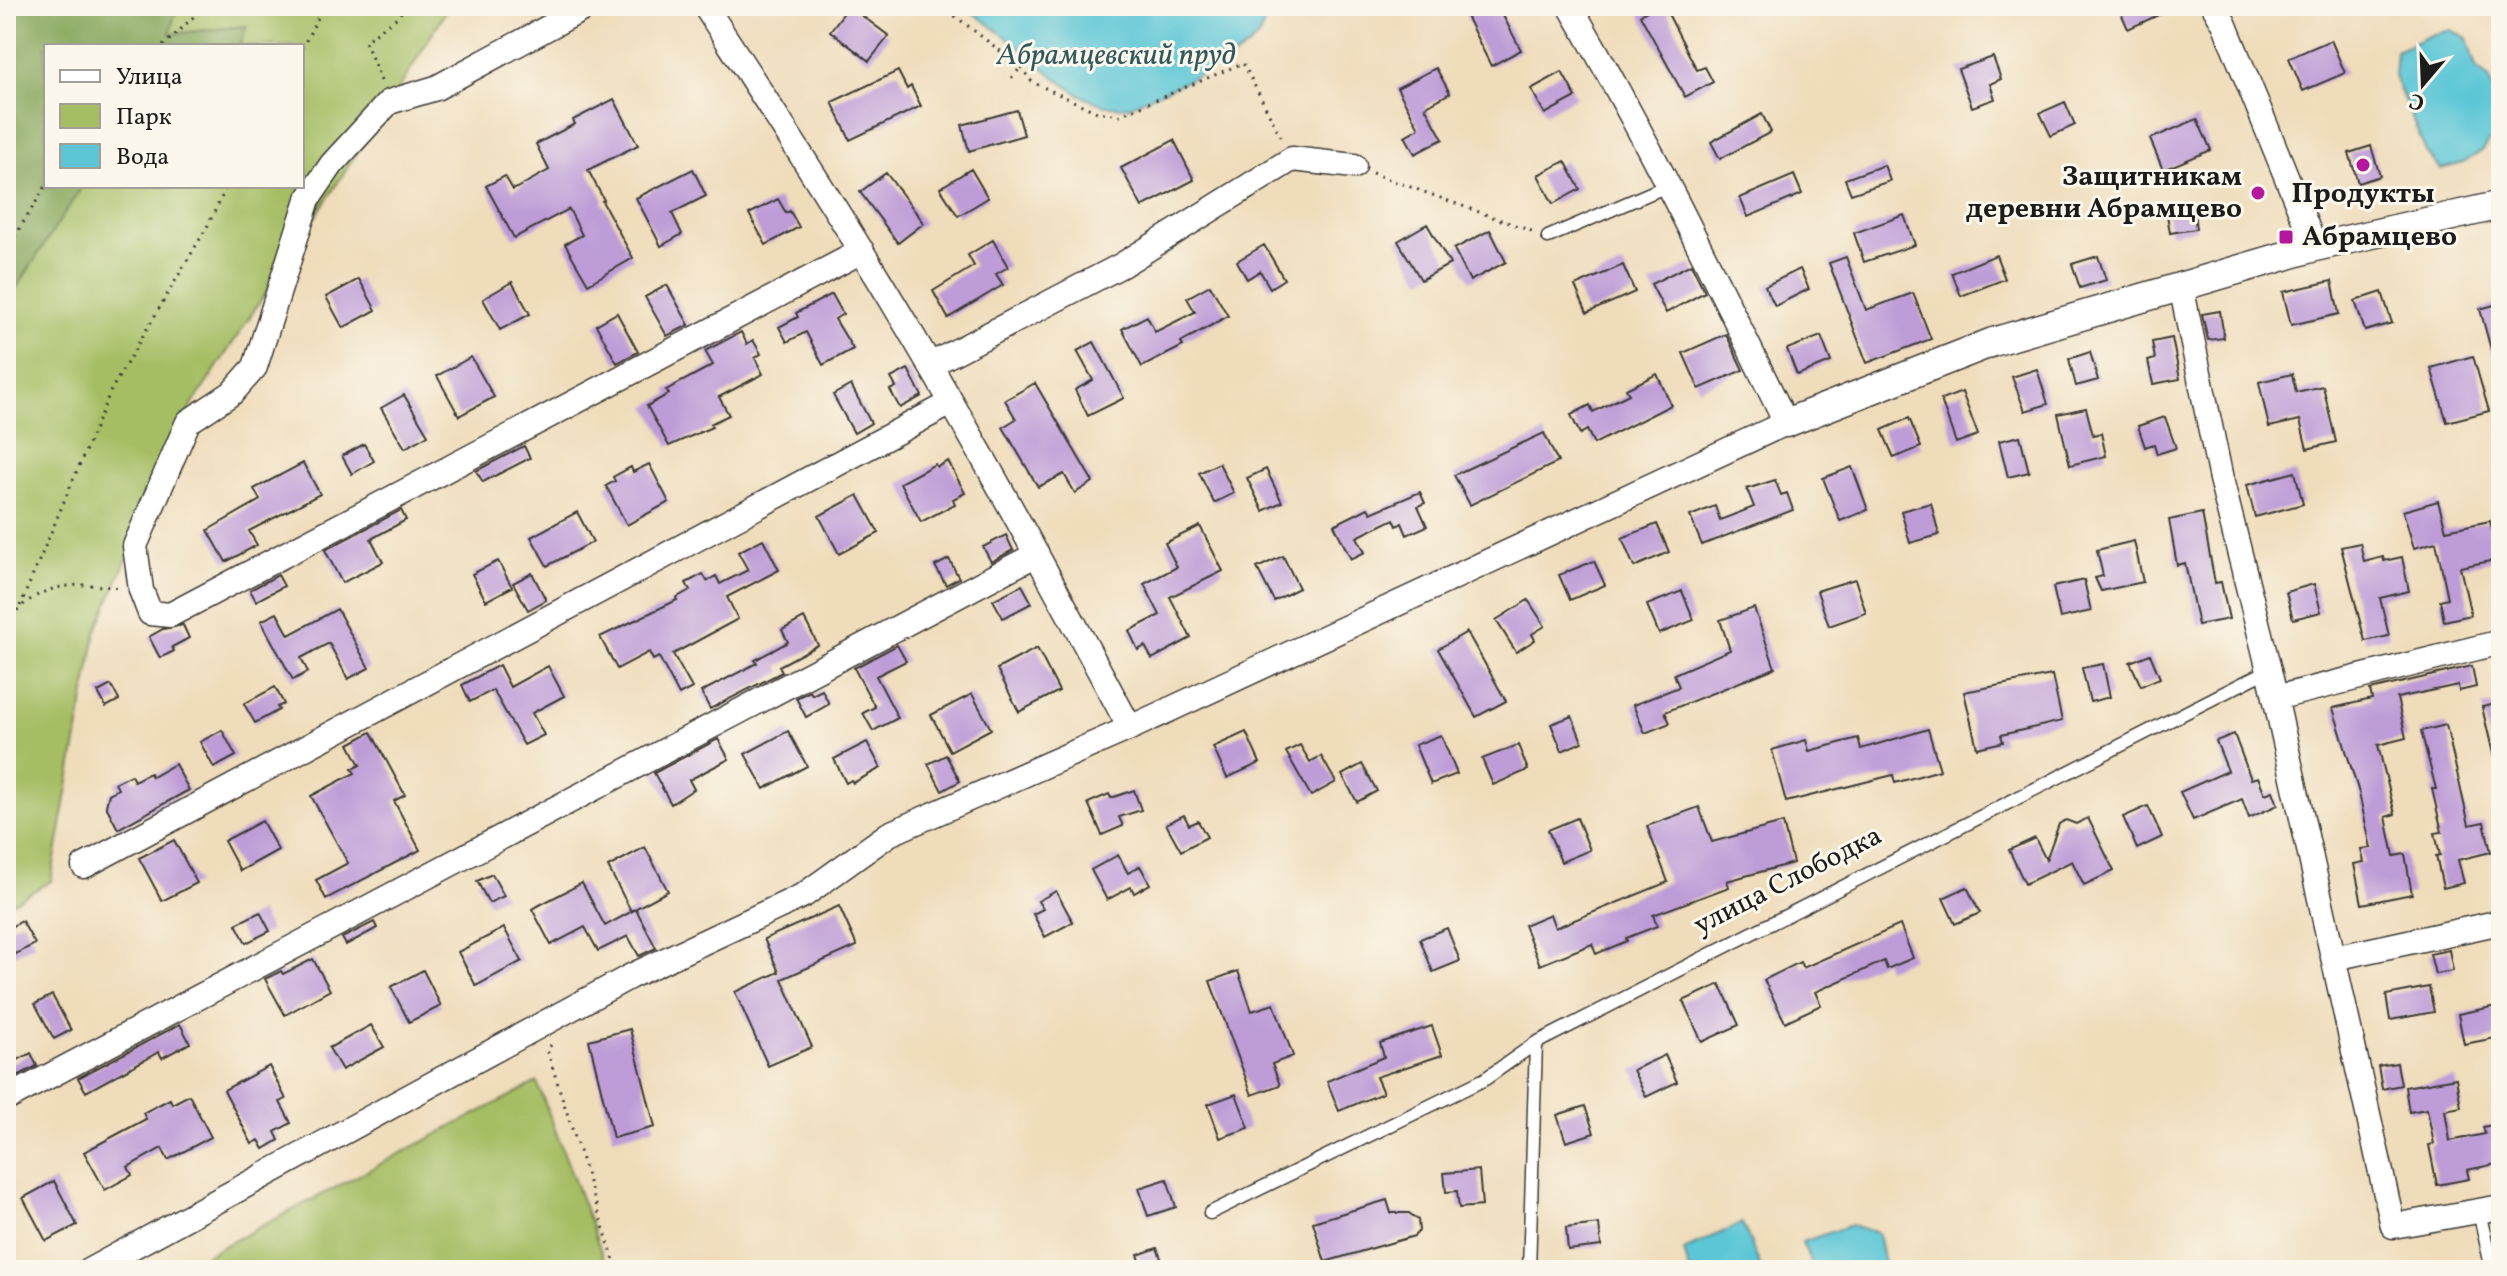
<svg xmlns="http://www.w3.org/2000/svg" width="2507" height="1276" viewBox="0 0 2507 1276" font-family="Vollkorn,serif">
  <rect width="100%" height="100%" fill="#fbf7ec"/>
  <filter id="ink" filterUnits="userSpaceOnUse"><feTurbulence type="fractalNoise" baseFrequency=".0125" numOctaves="2"/><feDisplacementMap in="SourceGraphic" scale="16" xChannelSelector="R" yChannelSelector="G"/><feConvolveMatrix kernelMatrix="1 2 1 2 8 2 1 2 1" color-interpolation-filters="sRGB"/></filter>
  <filter id="wash" filterUnits="userSpaceOnUse"><feTurbulence type="fractalNoise" baseFrequency=".006" numOctaves="4" result="noise"/><feDisplacementMap in="SourceGraphic" scale="32" xChannelSelector="R" yChannelSelector="G"/><feGaussianBlur stdDeviation="1.8" result="paint"/><feColorMatrix in="noise" values="0 0 0 0 0 0 0 0 0 0 0 0 0 0 0 0 0 1.4 0 .05"/><feComposite in="paint" operator="in"/></filter>
  <g filter="url(#wash)">
    <rect width="100%" height="100%" fill="#efdcba"/>
    <!-- green -->
    <path fill="#a5be63" stroke="#606d40" stroke-width="2" d="M177,6H449L397,92L189,410L96,632L51,881L6,906V304L82,186H302V46H237L240,44L246,26L169,34Z
      M537,1082L608,1270H178Z"/>
    <!-- forest -->
    <path fill="#84a559" stroke="#50603a" stroke-width="2" d="M6,6H177L170,34L247,26L240,44L237,46H46V186H82L6,304Z"/>
    <!-- water -->
    <path fill="#5cc6d6" stroke="#3c7179" stroke-width="2" d="M964,6H1266C1266,19 1264,31 1254,41C1233,64 1161,91 1130,106C1087,114 1046,68 1015,44C999,31 981,19 964,6Z
      M2451,30L2467,38L2476,68L2489,78L2496,101L2494,135L2482,151L2463,163L2441,169L2426,152L2394,76L2396,51L2431,35Z
      M1742,1223L1762,1270H1689L1684,1250Z
      M1851,1225L1878,1233L1885,1270H1814L1802,1242Z"/>
    <g id="blocks">
      <!-- building -->
      <path fill="#bd9cd7" d="M849,6L889,36L869,61L830,31Z
        M1461,6H1498L1521,50L1491,66Z
        M1656,6H1664L1697,70L1705,67L1713,82L1685,97L1640,15Z
        M2118,6H2178L2128,29Z
        M2331,40L2345,73L2303,91L2289,58Z
        M1993,57L2001,79L1990,84L1995,99L1972,107L1958,69Z
        M1436,68L1450,93L1425,107L1443,139L1415,154L1405,136L1419,128L1397,88Z
        M898,71L907,89L911,86L921,106L850,140L832,102Z
        M1562,72L1576,97L1545,114L1531,89Z
        M614,99L638,145L588,170L604,200L602,201L633,258L588,284L565,244L582,235L569,209L514,238L486,186L505,176L513,190L549,170L536,144L575,124L573,120Z
        M2065,102L2075,125L2051,136L2040,113Z
        M1017,110L1024,135L969,151L962,125Z
        M1762,114L1771,132L1720,159L1711,142Z
        M2197,119L2211,150L2163,170L2150,139Z
        M1174,140L1194,180L1142,207L1121,168Z
        M2371,146L2380,176L2358,183L2349,153Z
        M1565,161L1580,189L1553,204L1538,175Z
        M1884,165L1890,181L1851,194L1845,179Z
        M693,169L706,196L672,213L682,234L661,246L636,198Z
        M971,169L988,198L958,216L940,188Z
        M886,173L924,223L898,243L860,192Z
        M1794,175L1802,194L1748,217L1740,198Z
        M778,199L786,213L790,211L799,227L766,245L749,214Z
        M2193,204L2196,229L2170,233L2166,208Z
        M1904,215L1915,245L1864,262L1854,233Z
        M1427,224L1450,264L1421,280L1398,241Z
        M1490,230L1506,262L1470,281L1454,249Z
        M993,240L1008,267L996,274L1003,285L948,318L933,291L974,266L968,255Z
        M1264,245L1284,279L1270,288L1260,271L1247,279L1237,261Z
        M1996,255L2005,279L1961,296L1952,273Z
        M2098,256L2106,280L2080,288L2072,264Z
        M1846,257L1866,310L1913,293L1931,339L1867,363L1829,263Z
        M1691,264L1705,292L1666,313L1651,284Z
        M1623,265L1635,292L1587,313L1575,286Z
        M1800,269L1809,289L1775,306L1765,286Z
        M359,279L376,310L343,328L326,297Z
        M2332,281L2339,314L2291,325L2283,292Z
        M512,282L530,314L500,330L483,299Z
        M667,285L689,325L667,336L645,297Z
        M1210,285L1228,316L1181,342L1183,346L1142,367L1122,329L1147,316L1155,332L1195,312L1187,298Z
        M2382,292L2392,323L2365,331L2355,301Z
        M832,294L843,314L835,319L853,349L823,365L806,332L787,342L779,327L798,317L796,313Z
        M2501,303V368H2496L2480,309Z
        M2220,311L2224,338L2208,340L2202,314Z
        M617,313L638,352L617,363L596,325Z
        M741,332L747,344L753,340L761,354L755,358L763,374L719,397L729,415L710,424L712,427L669,446L647,406L669,394L666,390L713,365L705,351Z
        M1726,334L1743,370L1699,389L1683,353Z
        M1821,336L1831,362L1797,375L1787,349Z
        M2172,338L2180,379L2153,384L2148,361L2155,359L2152,342Z
        M1094,342L1124,398L1088,416L1075,390L1093,380L1077,351Z
        M2090,352L2098,380L2076,386L2069,359Z
        M2473,356L2489,411L2447,422L2431,368Z
        M471,357L494,397L459,416L437,376Z
        M908,369L922,396L900,408L890,390L896,387L891,378Z
        M2037,369L2048,404L2025,411L2012,377Z
        M1657,374L1671,405L1594,444L1587,430L1580,434L1571,415L1590,405L1593,412L1629,394L1626,389Z
        M2292,374L2296,392L2323,386L2336,442L2307,449L2300,420L2269,427L2259,382Z
        M1035,383L1093,482L1075,493L1064,474L1038,487L1003,427L1016,419L1005,400Z
        M851,385L871,423L854,433L833,395Z
        M1962,392L1978,435L1956,443L1941,400Z
        M404,395L428,435L405,448L381,408Z
        M2086,408L2093,435L2101,433L2106,456L2070,465L2058,414Z
        M2165,417L2176,448L2157,454L2154,444L2145,447L2138,426Z
        M1909,418L1921,447L1894,458L1882,430Z
        M1544,433L1558,462L1470,505L1454,475Z
        M2020,436L2029,472L2008,477L1999,441Z
        M364,444L374,461L352,474L342,456Z
        M524,446L530,458L483,482L476,471Z
        M948,461L965,493L953,499L955,504L921,522L900,483L935,464L937,467Z
        M303,463L320,494L249,531L257,545L226,562L208,530L260,500L254,489Z
        M1219,463L1234,493L1214,503L1199,473Z
        M649,464L669,502L627,525L606,486L615,481L613,477L631,467L633,472Z
        M1852,467L1868,510L1840,521L1823,478Z
        M1266,469L1282,502L1263,511L1247,478Z
        M2295,472L2303,504L2255,517L2247,485Z
        M1775,480L1781,495L1787,493L1793,510L1702,545L1690,516L1715,506L1720,520L1754,507L1747,489Z
        M1420,492L1425,503L1418,506L1427,526L1407,535L1402,523L1397,526L1394,519L1357,537L1365,552L1351,559L1334,525L1368,508L1371,513Z
        M858,495L879,533L839,554L819,516Z
        M2438,501L2446,530L2490,521L2492,529L2501,527V559L2460,567L2471,615L2444,621L2440,600L2448,598L2436,542L2414,548L2403,511Z
        M1931,503L1939,535L1910,543L1901,511Z
        M401,510L406,520L371,539L383,562L342,583L325,550Z
        M577,512L593,542L547,566L531,537Z
        M2202,513L2215,583L2221,582L2229,619L2198,625L2185,563L2177,565L2169,520Z
        M1657,524L1669,552L1634,567L1622,538Z
        M1200,526L1223,571L1170,597L1191,638L1152,659L1145,646L1138,650L1129,631L1160,615L1144,584L1177,567L1165,543Z
        M1006,535L1013,550L991,562L983,547Z
        M763,539L779,570L727,597L738,619L673,654L692,688L679,695L659,657L653,660L649,652L617,669L600,637L677,600L676,598L690,590L686,583L703,574L707,581L716,576L720,584L748,570L738,552Z
        M2134,541L2143,582L2101,591L2095,578L2103,576L2097,550Z
        M2360,543L2364,562L2383,557L2384,561L2402,557L2409,591L2380,598L2389,636L2365,641L2341,547Z
        M1283,556L1299,588L1274,601L1257,568Z
        M949,559L959,578L946,585L935,566Z
        M498,561L512,587L486,601L472,574Z
        M1594,561L1605,585L1570,600L1559,575Z
        M532,573L546,600L528,610L513,583Z
        M278,575L284,586L256,601L250,590Z
        M1855,579L1866,613L1829,626L1817,591Z
        M2084,580L2091,611L2060,618L2053,587Z
        M2314,584L2321,612L2293,619L2286,592Z
        M1022,585L1032,603L1003,618L993,600Z
        M1682,591L1694,620L1659,634L1647,605Z
        M1528,600L1545,626L1532,634L1535,640L1516,652L1496,620Z
        M1754,608L1775,668L1665,712L1670,723L1645,733L1633,705L1679,687L1674,674L1730,650L1720,620Z
        M337,609L369,668L348,679L329,643L301,658L308,672L293,680L261,621L277,613L289,635Z
        M804,618L818,645L779,666L782,672L710,709L701,692L757,663L755,660L788,642L782,630Z
        M183,625L189,638L172,647L174,651L160,658L149,637L163,629Z
        M1467,632L1506,701L1476,717L1438,649Z
        M897,645L906,661L876,676L898,718L873,731L863,713L875,707L854,668Z
        M1037,648L1059,691L1019,712L997,669Z
        M2150,654L2160,678L2141,686L2130,662Z
        M2103,664L2110,697L2090,702L2082,668Z
        M499,665L510,687L548,666L564,696L532,713L544,735L524,745L493,690L470,702L462,685Z
        M2472,666L2476,687L2459,691L2458,685L2397,698L2406,738L2378,745L2395,814L2386,817L2394,856L2405,854L2412,894L2362,904L2354,864L2364,862L2361,849L2371,848L2359,793L2333,708L2372,699L2370,690Z
        M2052,675L2062,721L2001,735L2003,742L1977,748L1964,692Z
        M111,685L119,700L106,707L98,692Z
        M275,687L284,704L277,707L279,710L255,723L244,704Z
        M822,690L829,704L806,717L796,698L810,691L812,695Z
        M972,694L991,729L950,751L931,715Z
        M2501,703V761L2495,762L2482,707Z
        M1572,716L1582,742L1562,751L1551,724Z
        M2446,725L2469,825L2484,822L2491,852L2458,860L2464,883L2443,888L2436,856L2440,855L2435,833L2442,832L2432,789H2436L2421,731Z
        M1928,729L1940,770L1895,783L1893,775L1786,802L1772,750L1806,740L1809,751L1858,738L1861,749Z
        M222,730L236,756L214,768L200,742Z
        M788,731L807,766L764,789L745,754Z
        M371,732L405,795L394,801L420,850L326,899L316,880L348,863L311,796L355,773L352,769L360,765L349,744Z
        M1246,732L1260,763L1227,778L1213,747Z
        M2234,734L2251,779L2258,777L2265,794L2273,791L2278,805L2249,818L2242,799L2193,820L2180,792L2228,771L2216,741Z
        M1441,735L1457,774L1431,784L1415,745Z
        M718,739L729,759L689,780L694,789L671,804L654,773Z
        M867,742L881,768L853,783L851,780L846,783L834,759Z
        M1300,745L1310,762L1321,756L1336,782L1311,796L1286,752Z
        M1518,745L1528,770L1493,785L1482,759Z
        M946,755L960,781L942,791L928,764Z
        M175,764L189,790L118,829L106,806L109,794L118,789L115,783L131,775L134,781L150,773L152,777Z
        M1362,764L1377,791L1357,802L1342,775Z
        M1134,790L1141,810L1119,817L1123,826L1102,835L1088,803L1109,794L1111,798Z
        M2148,806L2162,837L2137,849L2123,817Z
        M1699,807L1712,842L1783,823L1793,863L1727,881L1729,887L1653,915L1657,926L1626,938L1627,941L1596,954L1592,944L1540,965L1524,925L1550,914L1555,928L1668,882L1647,826Z
        M1184,815L1189,825L1198,821L1207,837L1181,851L1166,824Z
        M1577,818L1590,850L1561,862L1548,830Z
        M2088,818L2114,871L2084,885L2072,861L2025,884L2009,850L2035,838L2046,860L2059,824L2066,820L2076,824Z
        M262,821L278,850L240,871L224,841Z
        M174,840L197,883L162,901L139,858Z
        M645,847L668,891L631,911L608,867Z
        M1118,855L1128,873L1140,866L1150,884L1134,893L1131,887L1107,900L1091,870Z
        M492,874L504,896L489,903L477,881Z
        M582,883L605,926L636,909L656,948L639,956L628,936L598,951L585,927L551,945L532,909Z
        M1967,887L1980,913L1955,924L1943,898Z
        M1056,891L1073,922L1045,937L1033,914L1043,909L1038,901Z
        M839,906L857,946L782,979L812,1047L768,1066L735,992L779,972L764,939Z
        M260,912L270,931L246,943L236,924Z
        M22,921L35,944L6,959V929Z
        M374,922L377,928L346,945L342,938Z
        M1900,925L1913,958L1887,969L1884,961L1815,992L1821,1005L1785,1022L1764,980L1800,962L1803,968Z
        M504,928L522,961L476,986L458,952Z
        M1447,928L1460,961L1433,972L1420,939Z
        M2449,950L2453,971L2435,974L2430,954Z
        M313,959L330,990L285,1015L265,979L281,971L283,974Z
        M423,970L441,1006L409,1022L391,987Z
        M1238,971L1252,1011L1274,1004L1293,1056L1272,1064L1280,1085L1252,1095L1210,981Z
        M1720,984L1739,1025L1702,1042L1683,1001Z
        M2429,987L2434,1012L2390,1020L2386,995Z
        M52,995L71,1030L54,1039L35,1004Z
        M2501,1005V1037L2464,1044L2458,1014Z
        M180,1024L190,1043L162,1058L159,1052L86,1092L78,1078Z
        M371,1025L384,1047L342,1070L329,1048Z
        M1432,1026L1442,1055L1376,1077L1383,1093L1339,1111L1327,1081L1384,1057L1380,1043Z
        M630,1029L655,1127L613,1138L589,1040Z
        M31,1053L37,1066L6,1082V1066Z
        M1665,1055L1677,1082L1646,1097L1633,1070Z
        M2397,1063L2401,1085L2382,1089L2378,1066Z
        M269,1066L286,1099L280,1102L291,1123L275,1132L279,1140L264,1149L259,1140L252,1144L224,1090Z
        M2456,1078L2461,1107L2445,1110L2450,1141L2485,1134L2483,1127L2501,1123V1163L2467,1170L2469,1179L2437,1185L2429,1145L2434,1144L2427,1109L2409,1112L2405,1087Z
        M1236,1094L1249,1128L1220,1138L1208,1104Z
        M189,1095L211,1137L168,1160L162,1148L128,1167L132,1175L105,1190L84,1152L146,1119L143,1113L170,1099L172,1104Z
        M1585,1106L1594,1133L1566,1142L1557,1115Z
        M1479,1170L1482,1206L1459,1208L1457,1191L1446,1192L1444,1173Z
        M1167,1179L1176,1207L1148,1216L1139,1188Z
        M54,1181L77,1225L46,1241L23,1198Z
        M1387,1200L1391,1213H1409L1418,1220L1419,1231L1414,1236L1325,1262L1313,1222Z
        M1599,1224L1601,1246L1568,1250L1566,1228Z
        M1157,1248L1164,1266L1144,1270L1138,1255Z"/>
    </g>
  </g>
  <g filter="url(#ink)">
    <use href="#blocks" fill-opacity="0" stroke="#3c3934" stroke-width="2"/>
    <g fill="none" stroke-linecap="round" stroke-linejoin="round">
      <!-- service casing -->
      <g stroke="#3c3934" stroke-width="15">
        <path id="service" d="M1548,237L1669,185
          M2479,1211L2492,1270
          M1210,1213L1485,1079L1536,1043
          M1529,1270L1536,1043L2269,670"/>
      </g>
      <!-- minor casing -->
      <g stroke="#3c3934" stroke-width="27">
        <path id="minor" d="M588,6L436,88L389,102L332,164L308,199L255,367L232,393L188,422L135,546L141,590L150,613L170,615L862,251
          M705,6C758,88 811,169 862,252C958,407 1044,567 1130,728
          M2214,6L2224,23L2315,247
          M2181,286L2221,479L2269,670L2393,1226L2501,1207
          M930,365L1122,265L1292,159L1354,166
          M2275,698L2501,642
          M84,866L951,403
          M2334,958L2501,922
          M6,1099L1037,554
          M90,1270L631,976L804,895L889,834L1130,728L1786,423C1717,282 1649,141 1570,6"/>
      </g>
      <!-- tertiary casing -->
      <g stroke="#3c3934" stroke-width="31">
        <path id="tertiary" d="M1786,423L1993,342L2315,247L2501,205"/>
      </g>
      <!-- path -->
      <path stroke="#3c3934" stroke-width="3" stroke-dasharray="2 6" stroke-linecap="butt" d="M942,6L1021,67L1012,78
        M163,46L205,6
        M302,48L324,6
        M1021,67L1032,82L1097,112L1120,115L1243,63L1283,141
        M381,81L365,41L400,15L403,6
        M1372,173L1534,232
        M6,250L46,186
        M20,606L111,390L207,227L227,186
        M6,622C40,582 71,582 121,588
        M551,1045L547,1050L617,1270"/>
      <!-- service -->
      <use href="#service" stroke="#fff" stroke-width="12"/>
      <!-- minor -->
      <use href="#minor" stroke="#fff" stroke-width="24"/>
      <!-- tertiary -->
      <use href="#tertiary" stroke="#fff" stroke-width="28"/>
    </g>
  </g>
  <!-- markers -->
  <g fill="#b5179e" stroke="#fbf7ec" stroke-width="3">
    <circle cx="2363" cy="165" r="8"/>
    <circle cx="2258" cy="193" r="8"/>
    <rect x="2278" y="229" width="16" height="16" rx="4"/>
  </g>
  <g text-anchor="middle" dominant-baseline="central" stroke-width="6" stroke-linejoin="round" paint-order="stroke">
    <!-- poi labels -->
    <g font-size="28" font-weight="bold" fill="#1c1c1c" stroke="#fbf7ec" text-anchor="end">
      <text x="2242" y="177">Защитникам<tspan x="2242" dy="32">деревни Абрамцево</tspan></text>
      <text x="2363" y="194" text-anchor="middle">Продукты</text>
      <text x="2302" y="237" text-anchor="start">Абрамцево</text>
    </g>
    <!-- street labels -->
    <g font-size="28" fill="#1c1c1c" stroke="#fbf7ec">
      <text transform="translate(1788 881) rotate(-27)">улица Слободка</text>
    </g>
    <!-- water labels -->
    <g font-size="30" font-style="italic" fill="#32585d" stroke="#fbf7ec">
      <text x="1116" y="56">Абрамцевский пруд</text>
    </g>
  </g>
  <!-- margin -->
  <rect width="2507" height="1276" fill="none" stroke="#fbf7ec" stroke-width="32"/>
  <!-- legend -->
  <rect x="44" y="44" width="260" height="144" fill="#fbf7ec" stroke="#a29f99" stroke-width="2"/>
  <rect x="60" y="70" width="40" height="12" fill="#ffffff" stroke="#a29f99" stroke-width="2"/>
  <text x="116" y="84" font-size="24" fill="#1c1c1c">Улица</text>
  <rect x="60" y="104" width="40" height="24" fill="#a5be63" stroke="#a29f99" stroke-width="2"/>
  <text x="116" y="124" font-size="24" fill="#1c1c1c">Парк</text>
  <rect x="60" y="144" width="40" height="24" fill="#5cc6d6" stroke="#a29f99" stroke-width="2"/>
  <text x="116" y="164" font-size="24" fill="#1c1c1c">Вода</text>
  <!-- north arrow -->
  <g transform="translate(2423 84) rotate(199)" stroke="#fbf7ec" stroke-width="6" paint-order="stroke">
  <path d="M0-6L14 30L0 20L-14 30Z" fill="#1c1c1c"/>
  <text y="-12" font-size="22" font-weight="bold" text-anchor="middle" fill="#1c1c1c">С</text>
  </g>
</svg>
